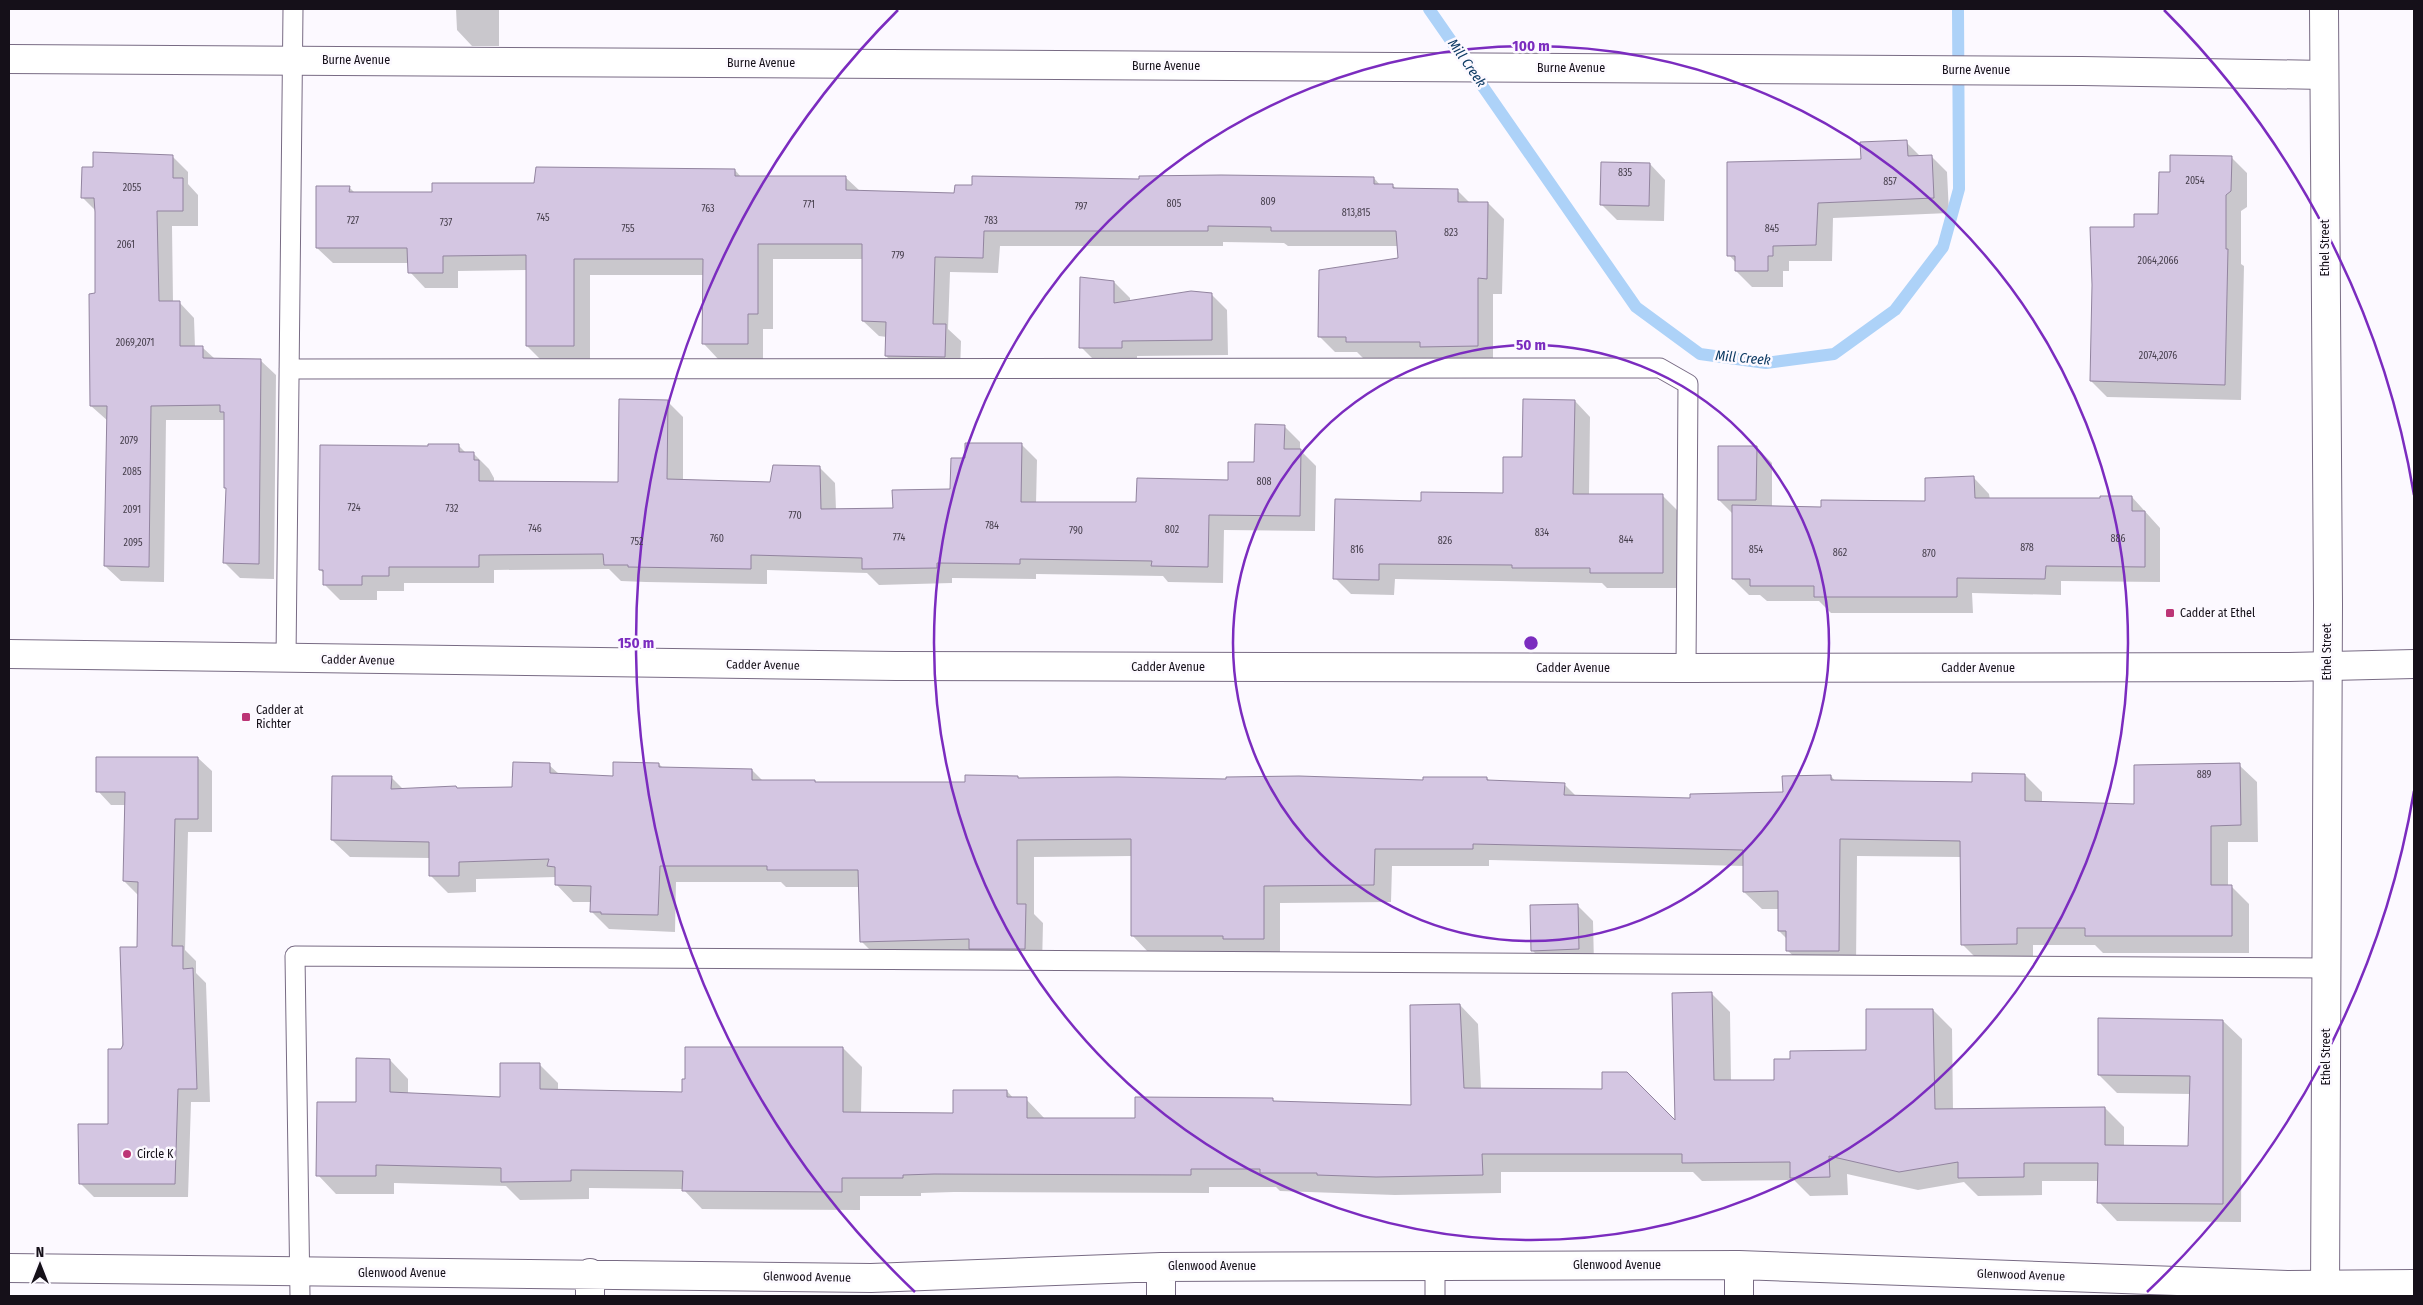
<svg xmlns="http://www.w3.org/2000/svg" width="2423" height="1305" viewBox="0 0 2423 1305" font-family="'Fira Sans Condensed',sans-serif">
  <rect width="100%" height="100%" fill="#fcf9ff"/>
  <!-- shadow -->
  <path fill="#0003" d="M456,9H499V46H472L457,30Z
    M1906,142L1921,157L1931,156L1947,172L1949,213L1833,218L1832,261H1789V271H1783V287H1752L1736,271V263L1729,255L1862,160Z
    M172,156L188,172V184L198,195V226H172L173,302H179L194,318L195,348H203L215,359L260,360L276,375L274,579L240,578L224,562L227,489L225,487L226,420H166L164,582L121,581L105,566L108,421L91,406L96,294V211L83,198L94,168Z
    M2232,158L2247,173V207L2241,211V264L2244,266L2241,400L2107,397L2091,381L2135,228L2159,215L2171,173Z
    M1650,164L1665,180L1664,221L1617,220L1601,204Z
    M735,170L741,177H845L860,191L956,194L1140,180L1374,178L1380,185H1392L1397,189L1457,190L1470,203H1488L1504,219L1502,294H1493V362H1437L1433,358H1363L1357,352H1335L1319,336L1399,259L1398,246H1288L1284,243L1223,242V246H1000L998,273L950,272L948,329L961,341L960,373L902,372L886,356L887,337L879,336L863,321V259H773V329H763V360H719L704,344V275H590V362H543L527,346V270L458,271V288H425L410,272L409,263H333L317,248L349,187L355,193H433Z
    M1114,282L1130,298V301L1211,294L1227,310L1228,355L1137,356V364L1097,363L1081,347Z
    M667,401L683,417V481L771,483L819,467L835,483L836,510L894,509L952,491L967,459L1021,444L1037,460L1036,504H1137L1229,481L1255,463L1284,426L1300,442V450L1316,466L1315,531L1224,530L1223,583L1168,582L1163,576L1036,574V579L952,578V583L879,585L867,573L767,570V584L646,582L621,581L609,569L494,570V583H404V591H377V600H340L324,584V573L320,570L430,448L458,445L466,453H473L489,469L494,478V482L619,483Z
    M1575,401L1590,417L1589,496H1663L1678,511V588H1607L1602,583L1395,579L1394,595L1351,594L1335,578L1422,502L1504,494L1523,458Z
    M1756,447L1772,463V508L1823,509L1927,502L1974,478L1989,494L1990,500H2102L2132,497L2160,528V582L2061,581V595L1972,593L1973,613H1831L1819,601H1767L1760,595H1749L1733,579V514L1719,500Z
    M198,758L212,771V832H188L185,950L196,961V973L206,983L210,1102H191L188,1197H94L80,1183L109,1125L138,948V895L124,881L126,805H111L98,791Z
    M659,764L664,769L752,770L763,781H815L817,783H966L1019,779L1424,782L1487,778L1490,781L1564,784L1577,797L1691,800L1784,793L1831,776L1836,782L1974,783L2025,775L2042,792V803L2136,805L2239,765L2257,782L2258,842H2228V887H2232L2249,904V953H2103L2095,945H2033V961H1979L1962,944L1961,857L1857,856L1856,967H1805L1787,950V939L1779,931V909H1762L1744,892L1745,866L1489,860V866H1392L1391,902L1280,903V956L1149,953L1132,935V856L1034,857V914L1043,923L1042,966L879,959L861,941L860,887H786L781,882H676L675,932L609,929L592,912V902H573L556,884V877L476,879V892L448,893L431,876L430,858L350,857L332,840L391,777L404,790L456,787L458,789L513,788L549,765L559,774L614,777Z
    M1577,905L1593,921L1594,965L1548,966L1532,950Z
    M1711,993L1730,1012L1731,1081H1776L1791,1060L1867,1051L1933,1010L1952,1029L1953,1110L2105,1108L2124,1127V1146L2190,1147L2191,1094L2117,1093L2099,1075L2223,1021L2242,1039L2241,1222L2117,1221L2099,1202V1181H2042V1195L1978,1196L1964,1182L1918,1190L1847,1174L1848,1195L1810,1196L1794,1180L1702,1181L1693,1172H1501V1193L1395,1195L1280,1191L1276,1187H1209V1193L954,1192L921,1193V1196H860V1210L702,1209L683,1189L589,1188V1199L520,1200L506,1186L394,1183V1194H336L318,1175L357,1103L390,1060L408,1079V1094L501,1098L539,1064L558,1083V1091L683,1093L843,1048L862,1067L861,1114L955,1115L1007,1091L1014,1099H1026L1045,1119H1136L1272,1099L1275,1102L1412,1106L1460,1005L1478,1024L1481,1089L1676,1123Z"/>
  <g fill="none" stroke-linecap="round" stroke-linejoin="round">
    <!-- stream -->
    <path stroke="#add2f8" stroke-width="12" d="M1429,9L1636,307L1700,354L1766,363L1834,354L1895,310L1943,247L1959,189L1958,9"/>
  </g>
  <!-- building -->
  <path fill="#d4c6e2" stroke="#92849f" d="M1907,140L1908,156L1932,155L1934,198L1818,203L1816,245L1773,246V256H1768V271H1735V256H1727V162L1861,159L1860,142Z
    M93,152L173,155V178H183V211H157L159,301H180V346H203V358L261,359L259,564L223,563L226,488H224V412H220V405L151,406L149,567L104,566L107,406H90L89,294L95,293V212L94,198H81L82,167H93Z
    M2170,155L2232,156L2231,191L2226,195V249H2228L2225,385L2090,381L2092,285L2090,227H2134V214H2158L2159,172H2170Z
    M1601,162L1650,163L1649,206L1600,205Z
    M536,167L735,169V176H846V190L954,193L955,185H972V176L1139,179V176L1221,175L1374,177V184H1393V188L1458,189V202H1488L1487,279L1478,278V346L1420,347V342H1346V337H1318L1319,270L1398,258L1396,231H1271V227L1208,226V231H984L983,258L935,257L933,324H946L945,357L885,356L886,322L862,321V244H758V314H748V344H702L703,259H574V346H526V255L443,256V273H408L407,248H316V186H350L349,192H432V183H534Z
    M1080,277L1114,281V303L1191,291L1212,293V340L1122,341V348H1079Z
    M619,399L668,400L667,479L770,482L773,465L820,466L821,509L893,508L892,490L950,489L951,458H965V443H1022L1021,502H1136L1137,478L1228,480V462H1254L1255,424L1285,425L1284,449H1301L1300,516L1209,515L1208,567L1151,566L1152,561L1020,559V564L937,563V568L862,569V558L751,555V569L628,567V565H604L603,554L479,555V567H389V576H362V585H323V570H319L320,445L428,446V444H459V452H474V460H479V481L618,482Z
    M1523,399L1575,400L1573,494H1663V573H1590V568H1512V565L1379,564V580L1333,579L1335,499L1421,501V492L1503,493V457H1522Z
    M1718,446H1757L1756,500H1718Z
    M1974,476L1975,498H2100V496H2132V511H2145V567L2046,566L2045,579L1957,578V597H1814V586H1750V579H1732V505L1821,507V500L1925,501V478Z
    M96,757H198V819H175L172,946H183V969L193,968L197,1089H178L175,1184H79L78,1124H108V1049H121L123,1045L120,947H137L138,882L123,881L125,792H96Z
    M513,762L550,763V773L613,776V762L659,763V767L752,769V780H815V782H965V775L1018,776V778L1118,777L1226,779V777L1299,776L1423,780V777H1487V780L1565,783L1564,795L1690,798V794L1783,792L1782,776L1831,775V780L1972,782V773L2025,774V801L2134,804V765L2240,763L2241,825L2211,826V885H2232V936H2085V928H2017V944L1961,945L1960,841L1840,839L1839,951H1786V931H1778V891L1743,892V850L1473,844V849H1375L1374,885L1264,886V939H1223V936H1131V839L1017,840V904H1026L1025,949H969V939L860,942L858,870H767V866H660L658,915L601,914V912H590L591,886L555,885V867L547,866L549,859L459,862V876H429V842L331,840L332,776H392L391,789L456,786L457,788L512,787Z
    M1578,904L1579,949L1531,951L1530,905Z
    M1712,992L1714,1080H1774V1059H1790V1051L1866,1050V1009H1933L1935,1109L2105,1107V1145L2188,1146L2190,1076L2098,1075V1018L2223,1020V1204L2097,1203L2098,1163H2024V1177L1958,1178V1162L1899,1172L1829,1156L1830,1177L1790,1178V1162L1682,1163V1154H1482L1483,1175L1376,1177L1317,1175V1173H1260V1169H1191V1175L934,1174L903,1175V1178H842V1192L682,1191L683,1171L571,1170V1181L501,1182V1168L376,1165V1176H316L317,1102H356V1058L390,1059V1092L500,1097V1063H540V1089L682,1092V1079H685V1047H843V1112L953,1113V1090H1007V1097H1027V1118H1135V1097L1273,1098V1101L1411,1105L1410,1005L1460,1004L1464,1088L1602,1089V1072H1627L1675,1120L1672,993Z"/>
  <g fill="none" stroke-linecap="round" stroke-linejoin="round">
    <!-- service casing -->
    <g stroke="#786b84" stroke-width="21">
      <path id="service" d="M289,369L1660,368L1688,384L1686,668
        M286,659L293,9
        M1435,1265V1296
        M300,1296L295,956L2326,968"/>
    </g>
    <!-- minor casing -->
    <g stroke="#786b84" stroke-width="30">
      <path id="minor" d="M9,59L2082,71L2324,75
        M1161,1267V1296
        M9,1268L871,1278L1161,1267L1739,1265L2288,1285L2414,1284
        M590,1273V1296
        M1739,1296V1265"/>
    </g>
    <!-- tertiary casing -->
    <g stroke="#786b84" stroke-width="30">
      <path id="tertiary" d="M2324,9L2328,604L2325,1296"/>
    </g>
    <!-- secondary casing -->
    <g stroke="#786b84" stroke-width="30">
      <path id="secondary" d="M9,654L896,666L1686,668L2289,667L2414,664"/>
    </g>
    <!-- service -->
    <use href="#service" stroke="#fff" stroke-width="19"/>
    <!-- minor -->
    <use href="#minor" stroke="#fff" stroke-width="28"/>
    <!-- tertiary -->
    <use href="#tertiary" stroke="#fff" stroke-width="28"/>
    <!-- secondary -->
    <use href="#secondary" stroke="#fff" stroke-width="28"/>
  </g>
  <!-- distance rings -->
  <g fill="none" stroke="#7b2cbf" stroke-width="2.5">
    <circle cx="1531" cy="643" r="298"/>
    <circle cx="1531" cy="643" r="597"/>
    <path d="M2414 791A895 895 0 0 1 2147 1292M915 1292A895 895 0 0 1 898 10M2164 10A895 895 0 0 1 2414 495"/>
  </g>
  <!-- markers -->
  <g fill="#bc3576" stroke="#fcf9ff" stroke-width="2">
    <rect x="2165" y="608" width="10" height="10" rx="2.5"/>
    <rect x="241" y="712" width="10" height="10" rx="2.5"/>
    <circle cx="127" cy="1154" r="5"/>
  </g>
  <g text-anchor="middle" dominant-baseline="central" stroke-width="5" stroke-linejoin="round" paint-order="stroke">
    <!-- number labels -->
    <g font-size="10" fill="#453e4b">
      <text x="1625" y="173">835</text>
      <text x="2195" y="181">2054</text>
      <text x="1890" y="182">857</text>
      <text x="132" y="188">2055</text>
      <text x="1268" y="202">809</text>
      <text x="1174" y="204">805</text>
      <text x="809" y="205">771</text>
      <text x="1081" y="207">797</text>
      <text x="708" y="209">763</text>
      <text x="1356" y="213">813,815</text>
      <text x="543" y="218">745</text>
      <text x="353" y="221">727</text>
      <text x="991" y="221">783</text>
      <text x="446" y="223">737</text>
      <text x="628" y="229">755</text>
      <text x="1772" y="229">845</text>
      <text x="1451" y="233">823</text>
      <text x="126" y="245">2061</text>
      <text x="898" y="256">779</text>
      <text x="2158" y="261">2064,2066</text>
      <text x="135" y="343">2069,2071</text>
      <text x="2158" y="356">2074,2076</text>
      <text x="129" y="441">2079</text>
      <text x="132" y="472">2085</text>
      <text x="1264" y="482">808</text>
      <text x="354" y="508">724</text>
      <text x="452" y="509">732</text>
      <text x="132" y="510">2091</text>
      <text x="795" y="516">770</text>
      <text x="992" y="526">784</text>
      <text x="535" y="529">746</text>
      <text x="1172" y="530">802</text>
      <text x="1076" y="531">790</text>
      <text x="1542" y="533">834</text>
      <text x="899" y="538">774</text>
      <text x="717" y="539">760</text>
      <text x="2118" y="539">886</text>
      <text x="1626" y="540">844</text>
      <text x="1445" y="541">826</text>
      <text x="637" y="542">752</text>
      <text x="133" y="543">2095</text>
      <text x="2027" y="548">878</text>
      <text x="1357" y="550">816</text>
      <text x="1756" y="550">854</text>
      <text x="1840" y="553">862</text>
      <text x="1929" y="554">870</text>
      <text x="2204" y="775">889</text>
    </g>
    <!-- street labels -->
    <g font-size="12" fill="#151019" stroke="#fcf9ff">
      <text x="356" y="60">Burne Avenue</text>
      <text x="761" y="63">Burne Avenue</text>
      <text x="1166" y="66">Burne Avenue</text>
      <text x="1571" y="68">Burne Avenue</text>
      <text x="1976" y="70">Burne Avenue</text>
      <text transform="translate(2325 248) rotate(-90)">Ethel Street</text>
      <text transform="translate(2327 652) rotate(-90)">Ethel Street</text>
      <text transform="translate(358 660) rotate(1)">Cadder Avenue</text>
      <text transform="translate(763 665) rotate(1)">Cadder Avenue</text>
      <text x="1168" y="667">Cadder Avenue</text>
      <text x="1573" y="668">Cadder Avenue</text>
      <text x="1978" y="668">Cadder Avenue</text>
      <text transform="translate(2326 1057) rotate(-90)">Ethel Street</text>
      <text x="1617" y="1265">Glenwood Avenue</text>
      <text x="1212" y="1266">Glenwood Avenue</text>
      <text x="402" y="1273">Glenwood Avenue</text>
      <text transform="translate(2021 1275) rotate(2)">Glenwood Avenue</text>
      <text transform="translate(807 1277) rotate(1)">Glenwood Avenue</text>
    </g>
    <!-- poi labels -->
    <g font-size="12" fill="#151019" stroke="#fcf9ff" text-anchor="start">
      <text x="2180" y="613">Cadder at Ethel</text>
      <text x="256" y="710">Cadder at<tspan x="256" dy="14">Richter</tspan></text>
      <text x="137" y="1154">Circle K</text>
    </g>
    <!-- water labels -->
    <g font-size="14" font-style="italic" fill="#0e3b64" stroke="#fcf9ff">
      <text transform="translate(1467 63) rotate(55)">Mill Creek</text>
      <text transform="translate(1743 358) rotate(5)">Mill Creek</text>
    </g>
  </g>
  <circle cx="1531" cy="643" r="8" fill="#7b2cbf" stroke="#fcf9ff" stroke-width="2.5"/>
  <g font-size="15" text-anchor="middle" font-weight="bold" fill="#7b2cbf" stroke="#fcf9ff" stroke-width="5" stroke-linejoin="round" paint-order="stroke">
    <text x="1531" y="51">100 m</text>
    <text x="1531" y="350">50 m</text>
    <text x="636" y="648">150 m</text>
  </g>
  <!-- border -->
  <rect width="2423" height="1305" fill="none" stroke="#151019" stroke-width="20"/>
  <!-- north arrow -->
  <g transform="translate(40 1265)" stroke="#fcf9ff" stroke-width="4" paint-order="stroke">
  <path d="M0-4L9 19L0 12L-9 19Z" fill="#151019"/>
  <text y="-8" font-size="14" font-weight="bold" text-anchor="middle" fill="#151019">N</text>
  </g>
</svg>
